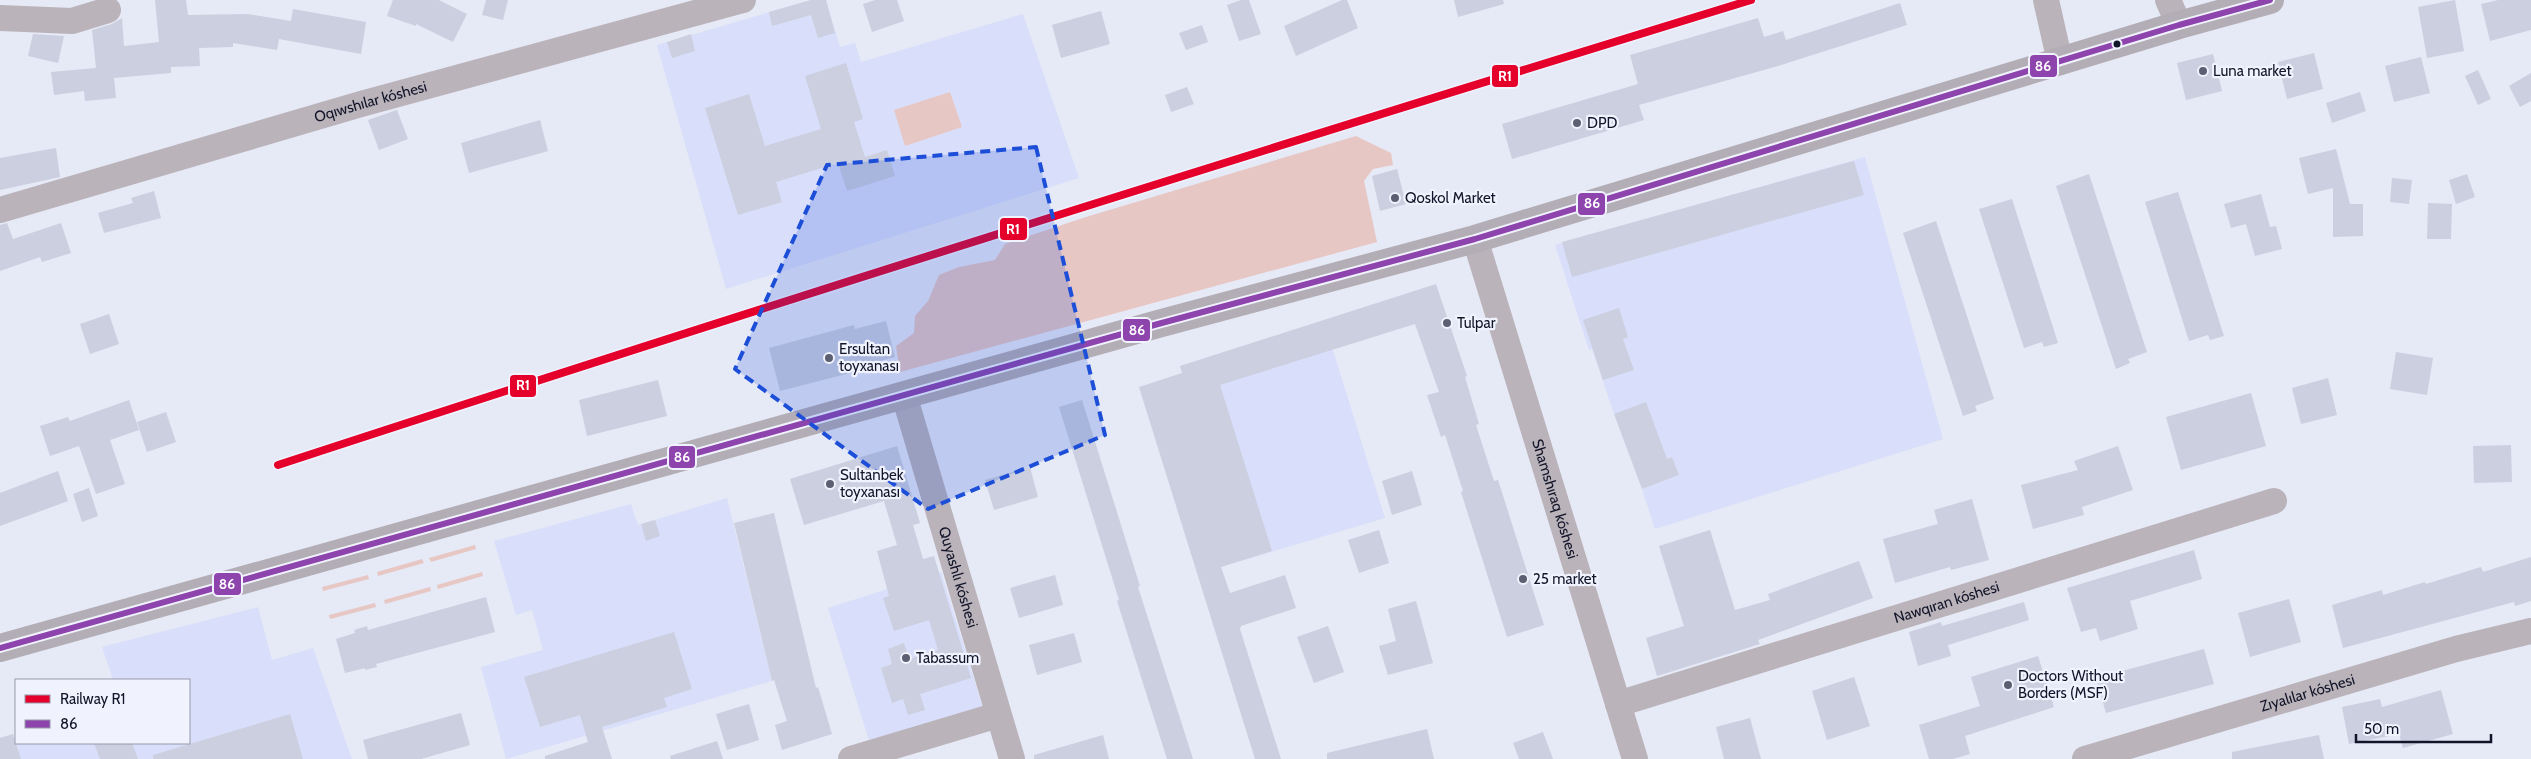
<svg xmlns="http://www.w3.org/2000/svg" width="2531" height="759" viewBox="0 0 2531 759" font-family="Cabin,sans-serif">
  <rect width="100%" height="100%" fill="#e6e9f6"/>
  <!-- built -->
  <path fill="#d9dffa" d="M811,0H826L840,47L855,43L861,62L1023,14L1079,178L726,289L657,45Z
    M1865,157L1943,439L1655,529L1642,489L1679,475L1672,457L1667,459L1614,414L1592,349L1589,350L1555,245Z
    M1324,321L1385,518L1241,561L1180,366Z
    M727,498L772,681L506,759L481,667L543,650L532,610L516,615L494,541L631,504L638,525Z
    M941,572L983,708L870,744L828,608Z
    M258,607L272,660L313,648L352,759H21L16,743H189V680H113L102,647Z"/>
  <!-- green -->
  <path fill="#e7c7c4" d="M950,92L962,127L905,146L894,110Z
    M1356,136L1391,153L1393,165L1373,169L1364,181L1377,242L900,372L896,346L914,333L915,316L928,301L939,275L959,267L995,260L1005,244L1086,217Z
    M475,545L476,549L431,562L429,558Z
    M422,559L424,563L378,576L377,572Z
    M482,572L483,576L438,589L437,585Z
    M368,575L369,579L323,591L322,587Z
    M430,587L431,591L385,604L384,600Z
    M375,603L376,607L330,619L329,615Z"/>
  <!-- building -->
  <path fill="#cbcfdf" d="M155,0H186L188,15L248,14L291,21L293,9L366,22L361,54L279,39L277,50L233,43V47L199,48L200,66L171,67V73L114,78L116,98L85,101L84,91L54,95L51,72L96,68L92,30L112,24L122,18L124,46L159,42Z
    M393,0H439L467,14L453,42L416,24V26L387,16Z
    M486,0H508L503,20L482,15Z
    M811,0H826L835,33L818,38L811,15L772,26L769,12Z
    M875,0H897L904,21L872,32L863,4Z
    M1241,0H1249L1261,34L1239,41L1227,5Z
    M1342,0H1347L1358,28L1296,56L1284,26Z
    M1454,0H1503L1504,4L1458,17Z
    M2455,0L2464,51L2427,58L2418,7Z
    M2498,0H2531V30L2490,41L2481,4Z
    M1900,3L1907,25L1778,66L1639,105L1644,120L1512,159L1502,124L1638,84L1630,55L1758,18L1764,37L1783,31L1786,40Z
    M1101,11L1110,44L1061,58L1052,25Z
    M1202,25L1208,42L1186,50L1179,33Z
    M33,34L64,36L58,63L28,56Z
    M691,34L695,51L672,58L667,42Z
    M2314,53L2323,89L2287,99L2278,62Z
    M2213,54L2222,91L2186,100L2177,63Z
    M2421,57L2430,93L2394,102L2385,66Z
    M846,63L863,119L854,122L865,157L887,150L895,176L847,191L838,163L776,182L782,202L738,215L705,108L749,94L765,146L821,129L805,76Z
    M2478,70L2491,99L2478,105L2465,76Z
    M2531,73V101L2520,107L2509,86Z
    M1187,87L1194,104L1171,112L1165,95Z
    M2360,92L2366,111L2332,123L2326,103Z
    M397,110L408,139L379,150L368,120Z
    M540,120L548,151L469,173L461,143Z
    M56,148L60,177L0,190V158Z
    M2336,149L2350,204H2363V236L2333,237V188L2308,194L2299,158Z
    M1854,161L1864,195L1572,277L1562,242Z
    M1397,169L1406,204L1380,211L1372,176Z
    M2089,174L2147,352L2128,359L2130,363L2116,369L2056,186Z
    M2467,174L2475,197L2456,204L2449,180Z
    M2392,178L2412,180L2409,204L2390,202Z
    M154,191L161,218L104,233L98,213L133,203L131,198Z
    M2178,192L2224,336L2210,340L2208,335L2189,341L2145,202Z
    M2261,194L2270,227L2276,226L2282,249L2255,256L2246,224L2231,228L2224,204Z
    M2012,199L2058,343L2044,347L2042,342L2024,348L1979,209Z
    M2428,203L2452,204L2451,239H2427Z
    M1936,221L1994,399L1975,406L1977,411L1963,416L1903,233Z
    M7,223L13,239L61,223L71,253L42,262L40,257L0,271V225Z
    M1436,284L1467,376L1465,377L1479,424L1476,425L1494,481L1498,480L1544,625L1507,637L1461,492L1463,491L1445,435L1441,437L1427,395L1439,392L1415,324L1220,385L1272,551L1221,567L1230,593L1285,575L1296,608L1241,626L1240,629L1281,759H1255L1139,387L1182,373L1180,366Z
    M1619,308L1628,337L1623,339L1634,370L1603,380L1583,320Z
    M109,314L119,344L90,354L80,324Z
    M886,321L895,357L865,365L866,369L780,391L769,348L854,325L855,329Z
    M2396,352L2433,358L2427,395L2390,389Z
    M2328,378L2337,415L2301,424L2292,388Z
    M658,380L667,416L587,436L579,400Z
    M2251,393L2266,446L2181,470L2166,417Z
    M129,400L139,430L110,440L125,484L96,494L79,446L50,456L40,426L68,417L70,421Z
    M1082,400L1140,586L1138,587L1193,759H1167L1117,601L1119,600L1059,407Z
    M1646,402L1667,459L1672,457L1679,475L1642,489L1614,414Z
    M166,412L176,442L147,452L137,422Z
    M2511,445L2512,482L2474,483L2473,446Z
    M897,446L920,523L913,525L923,559L934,556L971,678L920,694L925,710L908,715L903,699L892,703L881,668L892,664L888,649L904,643L909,659L938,650L929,620L894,631L883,598L889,596L877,551L897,545L884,501L804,525L790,479Z
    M2118,446L2133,490L2082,507L2084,515L2033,529L2021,485L2078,470L2074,461Z
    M1030,467L1038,497L994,510L985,480Z
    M58,471L68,501L0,526V493Z
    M1412,471L1422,505L1392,515L1382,481Z
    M89,488L98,516L82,522L73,494Z
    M1972,499L1989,560L1951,570L1950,567L1895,583L1883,539L1938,524L1934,510Z
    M774,513L816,688L818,687L832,734L782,750L775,725L787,721L774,680L772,681L734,523Z
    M655,520L660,536L646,541L641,524Z
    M1379,530L1389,563L1359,573L1348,540Z
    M1710,530L1735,610L1770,600L1768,594L1859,561L1873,598L1758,640L1760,644L1657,676L1646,638L1684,626L1659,546Z
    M2194,550L2202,579L2130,601L2138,629L2100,641L2096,628L2081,632L2067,588Z
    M2531,557V601L2515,606L2514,602L2343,648L2332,605L2382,590L2383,595L2425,582L2426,584L2481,567L2483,572Z
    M1055,575L1063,605L1019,618L1010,588Z
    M486,597L495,632L376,664L377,667L365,670V668L345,673L336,639L355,633L354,630L367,626L368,630Z
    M2289,599L2301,642L2250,657L2238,613Z
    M1416,601L1433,663L1388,675L1379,646L1396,641L1388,609Z
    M2024,602L2029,620L1948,645L1951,656L1918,666L1909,632L1941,622L1942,626Z
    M1328,626L1344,672L1314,683L1297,637Z
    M674,632L692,689L664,698L667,707L602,727L612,759H545V756L588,742L580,715L540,727L524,677Z
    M1074,633L1082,662L1037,675L1029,645Z
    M2204,649L2214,684L2106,713L2096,678Z
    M2038,656L2054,707L1965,736L1970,754L1953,759H1929L1919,725L1980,706L1971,677Z
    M1854,677L1870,726L1827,740L1812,691Z
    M2441,690L2453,734L2403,748L2399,734L2349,744L2342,707L2380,699L2382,707Z
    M749,704L759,740L727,750L716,714Z
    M461,713L470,745L421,759H368L363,740Z
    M290,714L303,759H153V755Z
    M1750,718L1761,759H1724L1716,727Z
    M1427,729L1434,759H1327V753Z
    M1543,732L1553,759H1519L1513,743Z
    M13,734L21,759H0V738Z
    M1103,735L1109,759H1034V755Z
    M2319,735L2324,759H2232V752Z
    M717,741L723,759H671L670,756Z
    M94,743H132L138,759H100Z"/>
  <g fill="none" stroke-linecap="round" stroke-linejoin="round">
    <!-- minor -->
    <g stroke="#bab3ba" stroke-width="26">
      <path d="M2046,0L2060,62"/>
      <path d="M2168,0L2179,25"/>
      <path d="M0,18L72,21L108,10"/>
      <path id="s1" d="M0,210L361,104L743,0"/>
      <path id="s2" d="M1475,239L1635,759"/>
      <path id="s3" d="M904,395L1012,759"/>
      <path id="s4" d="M1618,704L2274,501"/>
      <path d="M851,759L998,715"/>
      <path id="s5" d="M2085,759L2456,649L2531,631"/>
    </g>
    <!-- major -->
    <path stroke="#b3adb5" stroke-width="28" d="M0,648L1158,324L1475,239L2179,25L2270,0"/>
    <!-- bus-1 casing -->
    <g stroke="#f0f3fe" stroke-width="10">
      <path id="bus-1" d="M0,648L1158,324L1475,239L2179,25L2270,0"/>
    </g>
    <!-- bus-1 -->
    <use href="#bus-1" stroke="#8e44ad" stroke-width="6"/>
    <!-- rail-1 casing -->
    <g stroke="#f0f3fe" stroke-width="11">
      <path id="rail-1" d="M278,465C767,305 1259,151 1751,0"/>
    </g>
    <!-- rail-1 -->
    <use href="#rail-1" stroke="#e4002b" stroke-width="8"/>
  </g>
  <!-- marked area -->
  <path fill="#1d4ed8" fill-opacity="0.2" stroke="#1d4ed8" stroke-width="4" stroke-dasharray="10 6" stroke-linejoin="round" d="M1036,147L1105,435L928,509L735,369L827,165Z"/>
  <!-- markers -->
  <circle fill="#121529" stroke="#f0f3fe" stroke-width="2" cx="2117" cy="44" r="4.5"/>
  <g fill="#5c5f71" stroke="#f0f3fe" stroke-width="2">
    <circle cx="2203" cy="71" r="5"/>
    <circle cx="1577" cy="123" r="5"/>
    <circle cx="1395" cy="198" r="5"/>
    <circle cx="1447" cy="323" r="5"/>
    <circle cx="829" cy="358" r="5"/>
    <circle cx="830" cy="484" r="5"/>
    <circle cx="1523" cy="579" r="5"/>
    <circle cx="906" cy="658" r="5"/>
    <circle cx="2008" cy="685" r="5"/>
  </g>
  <g text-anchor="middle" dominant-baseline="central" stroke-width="4.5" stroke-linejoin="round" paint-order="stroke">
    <!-- poi labels -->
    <g font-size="15" fill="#121529" stroke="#f0f3fe" text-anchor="start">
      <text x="2213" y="71">Luna market</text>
      <text x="1587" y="123">DPD</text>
      <text x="1405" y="198">Qoskol Market</text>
      <text x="1457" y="323">Tulpar</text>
      <text x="839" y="349">Ersultan<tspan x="839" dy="17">toyxanası</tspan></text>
      <text x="840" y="475">Sultanbek<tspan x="840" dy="17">toyxanası</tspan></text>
      <text x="1533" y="579">25 market</text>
      <text x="916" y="658">Tabassum</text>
      <text x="2018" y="676">Doctors Without<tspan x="2018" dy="17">Borders (MSF)</tspan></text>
    </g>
    <!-- street labels -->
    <g font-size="15" fill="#121529" stroke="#f0f3fe">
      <text stroke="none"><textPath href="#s1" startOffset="386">Oqıwshılar kóshesi</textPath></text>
      <text stroke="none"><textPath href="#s2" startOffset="272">Shamshıraq kóshesi</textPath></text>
      <text stroke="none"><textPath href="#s3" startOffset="190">Quyashlı kóshesi</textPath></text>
      <text stroke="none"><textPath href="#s4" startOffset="344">Nawqıran kóshesi</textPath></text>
      <text stroke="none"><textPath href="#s5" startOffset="232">Zıyalılar kóshesi</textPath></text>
    </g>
  </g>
  <g stroke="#f0f3fe" stroke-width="2">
    <rect x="2029" y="54" width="29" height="24" rx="5" fill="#8e44ad"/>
    <rect x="1491" y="64" width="28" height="24" rx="5" fill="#e4002b"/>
    <rect x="1577" y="192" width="29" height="24" rx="5" fill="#8e44ad"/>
    <rect x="999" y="217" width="29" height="24" rx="5" fill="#e4002b"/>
    <rect x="1122" y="318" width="29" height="24" rx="5" fill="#8e44ad"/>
    <rect x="509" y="374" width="28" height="24" rx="5" fill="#e4002b"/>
    <rect x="668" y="445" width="28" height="24" rx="5" fill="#8e44ad"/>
    <rect x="213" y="572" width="29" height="24" rx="5" fill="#8e44ad"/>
  </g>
  <g font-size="14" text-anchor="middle" font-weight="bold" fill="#fff">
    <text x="2043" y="71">86</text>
    <text x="1505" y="81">R1</text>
    <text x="1592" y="208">86</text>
    <text x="1013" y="234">R1</text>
    <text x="1137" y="335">86</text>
    <text x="523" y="390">R1</text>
    <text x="682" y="462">86</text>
    <text x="227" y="589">86</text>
  </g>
  <!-- legend -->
  <rect x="15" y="679" width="175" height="65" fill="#f0f3fe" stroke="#979aa9"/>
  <rect x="25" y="695" width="25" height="8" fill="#e4002b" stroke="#979aa9"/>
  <text x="60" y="704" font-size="15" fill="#121529">Railway R1</text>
  <rect x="25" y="720" width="25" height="8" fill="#8e44ad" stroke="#979aa9"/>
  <text x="60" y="729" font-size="15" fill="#121529">86</text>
  <!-- scale -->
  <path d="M2356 734v8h135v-8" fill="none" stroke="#121529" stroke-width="2.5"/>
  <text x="2364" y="734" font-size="15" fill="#121529" stroke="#f0f3fe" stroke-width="4" paint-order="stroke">50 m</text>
</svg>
